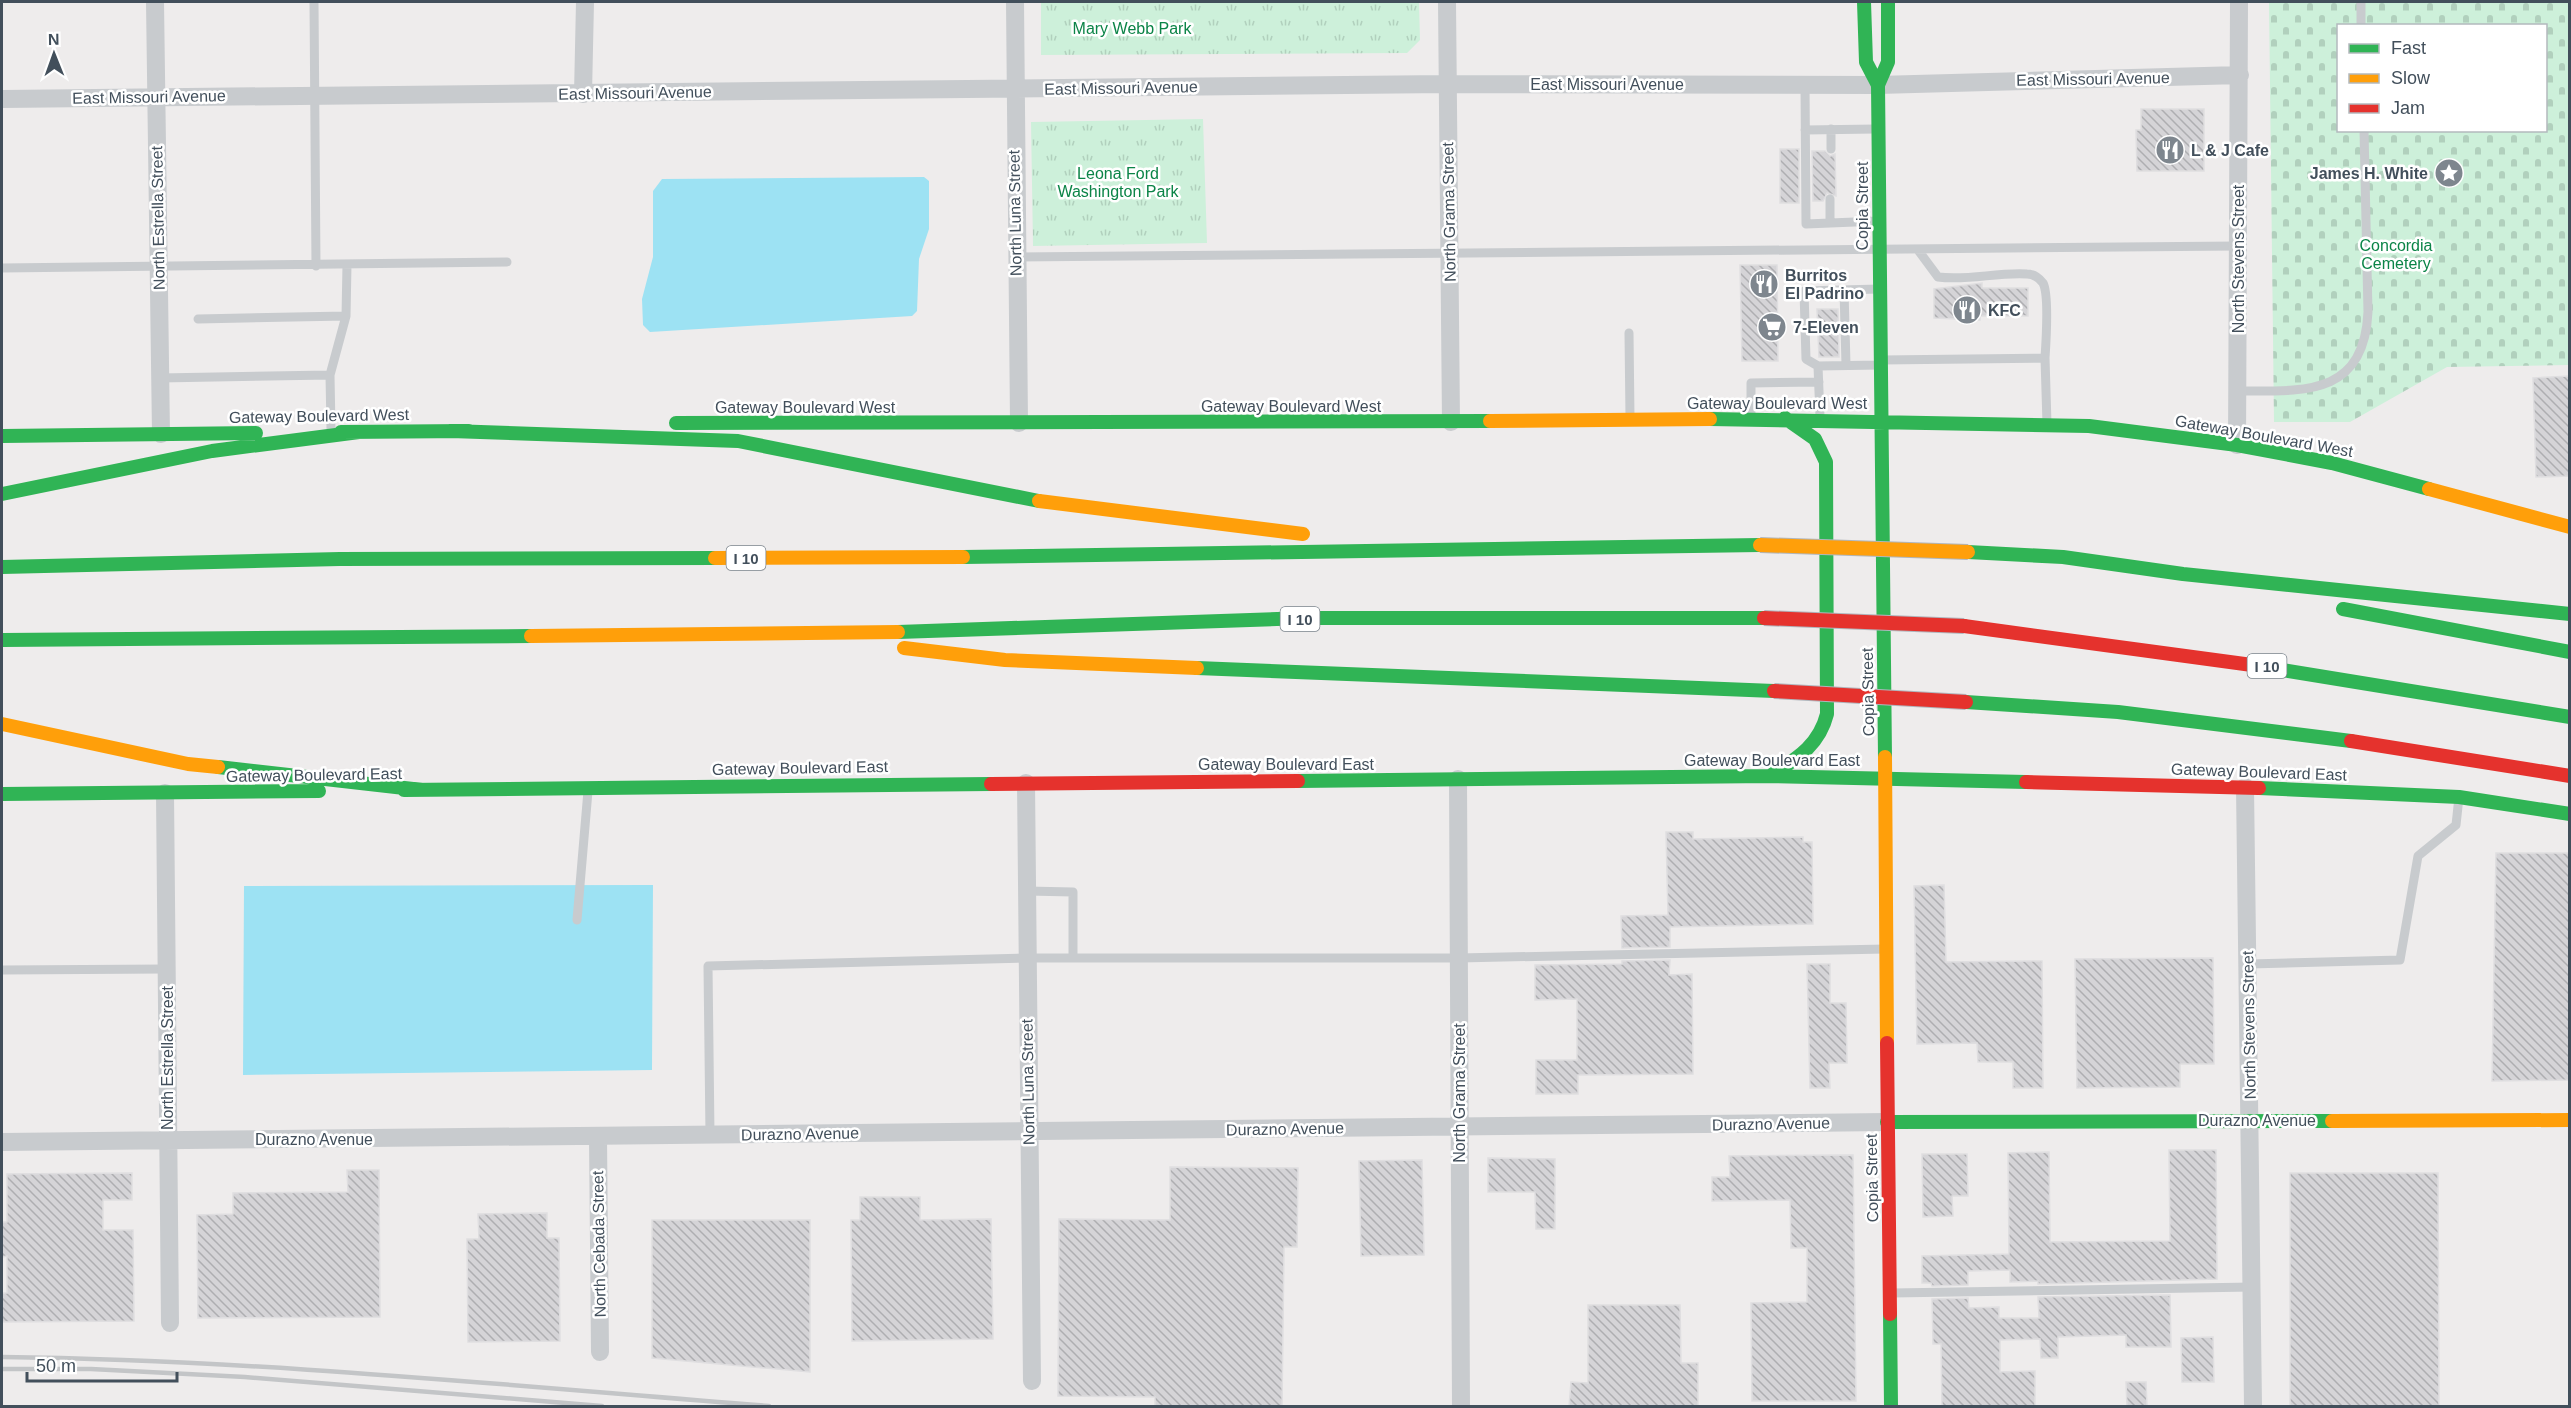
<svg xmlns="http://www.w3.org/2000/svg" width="2571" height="1408" viewBox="0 0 2571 1408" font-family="Arial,sans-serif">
  <defs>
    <pattern id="cemetery-stones" width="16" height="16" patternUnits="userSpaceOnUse" patternTransform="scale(1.5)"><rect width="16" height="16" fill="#cdf0da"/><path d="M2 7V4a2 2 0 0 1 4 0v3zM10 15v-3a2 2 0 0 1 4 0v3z" fill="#b1d0bd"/></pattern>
    <pattern id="park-tufts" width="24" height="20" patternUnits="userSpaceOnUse" patternTransform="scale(1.5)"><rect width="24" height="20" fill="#cdf0da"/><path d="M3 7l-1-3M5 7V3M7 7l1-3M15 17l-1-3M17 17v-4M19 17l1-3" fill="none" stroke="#b1d0bd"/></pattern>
    <pattern id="building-back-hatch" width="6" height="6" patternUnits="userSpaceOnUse" patternTransform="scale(1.5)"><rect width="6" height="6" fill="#d5d4d7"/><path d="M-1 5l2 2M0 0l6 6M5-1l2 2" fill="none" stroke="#aeaeb1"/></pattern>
  </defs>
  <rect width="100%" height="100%" fill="#eeecec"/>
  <!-- cemetery -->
  <path fill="url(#cemetery-stones)" fill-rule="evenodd" d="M2269,2H2569V365L2447,367L2350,422H2274ZM2338,26H2546V130H2338Z"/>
  <!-- park -->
  <path fill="url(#park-tufts)" d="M1041,2H1419L1420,40L1407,53L1041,55Z
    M1203,119L1207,243L1033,246L1031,122Z"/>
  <!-- water -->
  <path fill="#9de2f3" d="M924,177L929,181V229L919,259L917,311L912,316L650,332L643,325L642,299L653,257V191L662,179Z
    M653,885L652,1070L243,1075L244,886Z"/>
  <!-- building -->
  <path fill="url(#building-back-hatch)" stroke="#dfdee0" stroke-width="1.5" d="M2141,109H2204V171H2137L2136,130H2141Z
    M1780,149H1799V203H1780Z
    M1812,151H1825L1830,156L1835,154L1836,196L1827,193L1823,201H1813Z
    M1740,265H1777L1778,361H1742Z
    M1982,283V288H2028V316H1980V320L1934,318V289Z
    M1817,309H1838L1839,357H1819Z
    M2570,376V476L2536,477L2533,378Z
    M1666,832H1693V839L1803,837V842H1812L1813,924L1670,927V947L1622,948L1621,916L1668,915Z
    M2496,853H2570V1080L2492,1081Z
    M1944,885L1946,962L2042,961L2043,1088H2013V1062H1978L1977,1043L1917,1044L1914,886Z
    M2213,958L2214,1064H2180V1087L2077,1088L2075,959Z
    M1670,960L1669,975L1692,974L1693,1074L1578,1075V1094H1536V1060H1577V999L1535,1000V965L1622,964V961Z
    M1807,964H1830V1003H1846L1847,1063H1829L1830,1088H1810Z
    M2169,1150H2216L2217,1279L2038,1284V1281L2010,1282V1270L1968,1271V1285L1932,1286L1931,1283H1922V1256L2009,1254L2008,1153L2049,1152L2050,1242L2170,1241Z
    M1922,1154H1967L1968,1196H1952L1953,1216L1923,1217Z
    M1853,1155L1856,1401H1752L1751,1303L1807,1302V1248H1791L1790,1200L1712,1201V1177H1730L1729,1156Z
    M1488,1158L1555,1159V1229H1536L1535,1192H1488Z
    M1422,1160L1424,1255L1361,1256L1359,1161Z
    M1170,1167L1298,1168L1297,1247H1284L1282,1407H1155V1397L1058,1396L1059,1219L1170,1220Z
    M347,1170H379L380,1317L198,1318L197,1215L233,1214V1193L348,1192Z
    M132,1173V1200H103V1230H133L134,1321L2,1322V1293H7V1256L2,1257V1222H7V1174Z
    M2290,1173H2438L2439,1407H2290Z
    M860,1197H920V1220L991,1219L993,1339L852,1341L851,1220H860Z
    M547,1213V1238H559L560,1341L468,1342L467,1239H479L478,1214Z
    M652,1220H810V1372L652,1358Z
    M2170,1295L2171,1347H2126V1335L2058,1337V1358H2041L2040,1339L2000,1340V1372L2035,1371V1407H1942L1941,1344H1933L1932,1299L1968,1298L1969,1308L1999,1307V1318H2039L2038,1297Z
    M1588,1305H1680L1681,1363H1698V1407H1569L1571,1382L1588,1383Z
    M2213,1337L2214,1382H2182L2181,1338Z
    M2126,1382H2146L2147,1407H2127Z"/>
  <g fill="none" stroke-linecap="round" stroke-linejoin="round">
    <!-- lane -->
    <path stroke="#c8cbce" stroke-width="9" d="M314,2L316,266
      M2361,2V26
      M1805,84L1806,224L1879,221
      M1831,129V149
      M1805,130L1876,129
      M1830,223V199
      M1918,250L1938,277C1968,281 1997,272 2027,274C2033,274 2039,278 2043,283C2049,294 2046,343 2045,358
      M1015,257C1423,251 1831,251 2238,246
      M2,268L507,262
      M1879,289L1804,291L1806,359L1818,366L1880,365
      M1844,290L1846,365
      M198,319L346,316L347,265
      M1629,333L1630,418
      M1882,360L2045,358L2047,424
      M1818,366L1820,417
      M330,375L346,316
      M160,378L330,375L331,429
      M2237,391C2303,391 2364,397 2368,312L2364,130
      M1751,417V383L1819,382
      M1027,891L1073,892V958
      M577,920L588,791
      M2249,964L2400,960L2418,856L2456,825L2459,797
      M2,970L166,969
      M710,1135L708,966L1027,958H1459L1885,949
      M1892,1293L2252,1287"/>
    <!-- street -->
    <path stroke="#c8cbce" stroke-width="18" d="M155,2L161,434
      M1015,2L1019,423
      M1447,2L1451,422
      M583,94L585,2
      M2,99L1447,84L1878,85L2240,75
      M2237,445L2239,2
      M1458,779L1461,1406
      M1026,783L1032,1381
      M2245,787L2253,1406
      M165,793L170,1323
      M598,1137L600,1352
      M2,1142L1887,1122"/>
    <!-- fast -->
    <path stroke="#30b455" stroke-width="14" d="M1864,2L1866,62L1878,85
      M1710,419L2089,426L2237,445L2332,463L2429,489
      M676,423L1490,421
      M451,431L738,441L1039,501
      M341,432L469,431
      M2,436L256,433
      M2,494L212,451L359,432
      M1968,552L2063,557L2183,574L2570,614
      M963,557L1760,545
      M2,567L340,559L715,558
      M2343,609L2570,652
      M898,632L1305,618H1764
      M2,640L531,636
      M2252,665L2570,717
      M1197,668L1774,691
      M1966,702L2118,712L2351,741
      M1885,757L1878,85L1888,62V2
      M218,767L422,790
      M1770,776C1796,759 1819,746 1827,714L1826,462L1815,439L1785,418
      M1298,781L1770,776L2026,782
      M2259,788L2459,797L2570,814
      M404,790L991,784
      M2,794L319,791
      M1887,1122L2332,1121
      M1890,1314L1891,1406"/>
    <!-- slow -->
    <path stroke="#ff9f0a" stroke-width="14" d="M1490,421L1710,419
      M2429,489L2570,527
      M1039,501L1303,534
      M715,558L963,557
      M531,636L898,632
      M904,648L1005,660L1197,668
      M2,724L188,764L218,767
      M1885,757L1887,1043
      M2332,1121L2570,1120"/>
    <!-- jam -->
    <path stroke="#e5322d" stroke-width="14" d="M1964,626L2252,665
      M2351,741L2570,776
      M2026,782L2259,788
      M991,784L1298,781
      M1887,1043L1890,1314"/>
    <!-- rail -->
    <path stroke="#c3c5c7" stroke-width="4.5" d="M2,1357C258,1360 514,1386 769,1406
      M2,1369H91L245,1377L602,1406"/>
    <!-- slow-bridge casing -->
    <g stroke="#b0b6bd" stroke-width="16" stroke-linecap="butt">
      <path id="slow-bridge" d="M1760,545L1968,552"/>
    </g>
    <!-- jam-bridge casing -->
    <g stroke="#b0b6bd" stroke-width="16" stroke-linecap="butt">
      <path id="jam-bridge" d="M1764,618L1964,626
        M1774,691L1966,702"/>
    </g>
    <!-- slow-bridge -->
    <use href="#slow-bridge" stroke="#ff9f0a" stroke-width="14"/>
    <!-- jam-bridge -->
    <use href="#jam-bridge" stroke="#e5322d" stroke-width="14"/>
  </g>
  <!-- icons -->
  <defs>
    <g id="restaurant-disc" transform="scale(1.5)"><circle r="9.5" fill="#7e868e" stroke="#fff"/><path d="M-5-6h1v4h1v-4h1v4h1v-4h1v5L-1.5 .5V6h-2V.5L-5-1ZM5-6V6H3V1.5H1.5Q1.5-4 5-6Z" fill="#fff"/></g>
    <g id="sight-disc" transform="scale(1.5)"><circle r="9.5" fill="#7e868e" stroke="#fff"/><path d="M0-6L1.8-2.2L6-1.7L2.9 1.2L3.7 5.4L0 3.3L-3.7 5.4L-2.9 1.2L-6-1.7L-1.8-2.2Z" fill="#fff"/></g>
    <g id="supermarket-disc" transform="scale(1.5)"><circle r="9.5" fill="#7e868e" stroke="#fff"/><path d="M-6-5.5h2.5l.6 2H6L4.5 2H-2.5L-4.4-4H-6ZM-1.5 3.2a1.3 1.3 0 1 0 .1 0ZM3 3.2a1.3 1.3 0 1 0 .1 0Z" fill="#fff"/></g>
  </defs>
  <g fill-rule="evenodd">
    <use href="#restaurant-disc" x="2170" y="150"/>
    <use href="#sight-disc" x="2449" y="173"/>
    <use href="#restaurant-disc" x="1764" y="284"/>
    <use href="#restaurant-disc" x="1967" y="310"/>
    <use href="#supermarket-disc" x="1772" y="327"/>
  </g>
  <g text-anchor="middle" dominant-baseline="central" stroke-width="5" stroke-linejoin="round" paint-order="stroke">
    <!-- shield labels -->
    <g fill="#fff" stroke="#7b848c" stroke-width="1.5">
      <rect x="726.5" y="546" width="39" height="24" rx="4.5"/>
      <rect x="1280.5" y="607" width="39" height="24" rx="4.5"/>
      <rect x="2247.5" y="654" width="39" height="24" rx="4.5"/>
    </g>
    <g font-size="15" font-weight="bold" fill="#424f5b">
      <text x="746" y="558">I 10</text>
      <text x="1300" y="619">I 10</text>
      <text x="2267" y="666">I 10</text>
    </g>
    <!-- park labels -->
    <g font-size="16" fill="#0b8447" stroke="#fff">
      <text x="1132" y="28">Mary Webb Park</text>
      <text x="1118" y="173">Leona Ford<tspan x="1118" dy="18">Washington Park</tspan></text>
      <text x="2396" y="245">Concordia<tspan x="2396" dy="18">Cemetery</tspan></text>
    </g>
    <!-- street labels -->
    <g font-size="16" fill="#424f5b" stroke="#fff">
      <text transform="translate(2093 79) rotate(-1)">East Missouri Avenue</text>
      <text x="1607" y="84">East Missouri Avenue</text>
      <text transform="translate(1121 88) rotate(-1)">East Missouri Avenue</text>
      <text transform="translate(635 93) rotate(-1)">East Missouri Avenue</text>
      <text transform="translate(149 97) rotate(-1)">East Missouri Avenue</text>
      <text transform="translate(1862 206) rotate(-90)">Copia Street</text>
      <text transform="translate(1449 212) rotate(-91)">North Grama Street</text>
      <text transform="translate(1015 213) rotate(-91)">North Luna Street</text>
      <text transform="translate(158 218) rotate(-91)">North Estrella Street</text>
      <text transform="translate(2238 259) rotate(-90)">North Stevens Street</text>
      <text x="1777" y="403">Gateway Boulevard West</text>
      <text x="1291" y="406">Gateway Boulevard West</text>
      <text x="805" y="407">Gateway Boulevard West</text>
      <text transform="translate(319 416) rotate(-1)">Gateway Boulevard West</text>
      <text transform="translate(2264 436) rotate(10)">Gateway Boulevard West</text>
      <text transform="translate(1868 692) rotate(-91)">Copia Street</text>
      <text x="1772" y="760">Gateway Boulevard East</text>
      <text x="1286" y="764">Gateway Boulevard East</text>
      <text transform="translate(800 768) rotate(-1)">Gateway Boulevard East</text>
      <text transform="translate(2259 772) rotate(2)">Gateway Boulevard East</text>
      <text transform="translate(314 775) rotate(-1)">Gateway Boulevard East</text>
      <text transform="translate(2249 1025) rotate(-91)">North Stevens Street</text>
      <text transform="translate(167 1058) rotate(-90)">North Estrella Street</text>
      <text transform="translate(1028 1082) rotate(-91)">North Luna Street</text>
      <text transform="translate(1459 1093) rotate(-90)">North Grama Street</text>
      <text x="2257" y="1120">Durazno Avenue</text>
      <text transform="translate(1771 1124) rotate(-1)">Durazno Avenue</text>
      <text transform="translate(1285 1129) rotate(-1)">Durazno Avenue</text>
      <text transform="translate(800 1134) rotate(-1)">Durazno Avenue</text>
      <text x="314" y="1139">Durazno Avenue</text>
      <text transform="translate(1872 1178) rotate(-91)">Copia Street</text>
      <text transform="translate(599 1244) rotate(-91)">North Cebada Street</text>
    </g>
    <!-- poi labels -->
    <g font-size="16" font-weight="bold" fill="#424f5b" stroke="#fff" text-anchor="start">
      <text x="2191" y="150">L &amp; J Cafe</text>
      <text x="2428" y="173" text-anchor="end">James H. White</text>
      <text x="1785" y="275">Burritos<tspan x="1785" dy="18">El Padrino</tspan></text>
      <text x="1988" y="310">KFC</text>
      <text x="1793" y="327">7-Eleven</text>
    </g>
  </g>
  <!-- border -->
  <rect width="2571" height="1408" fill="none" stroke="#424f5b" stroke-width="6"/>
  <!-- legend -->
  <rect x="2337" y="24" width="210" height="108" fill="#ffffff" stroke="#b3b9bd" stroke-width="1.5"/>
  <rect x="2349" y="44" width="30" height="9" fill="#30b455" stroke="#b3b9bd" stroke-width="1.5"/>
  <text x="2391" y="54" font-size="18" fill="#424f5b">Fast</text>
  <rect x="2349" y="74" width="30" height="9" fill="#ff9f0a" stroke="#b3b9bd" stroke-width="1.5"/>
  <text x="2391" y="84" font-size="18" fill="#424f5b">Slow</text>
  <rect x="2349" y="104" width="30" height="9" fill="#e5322d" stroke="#b3b9bd" stroke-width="1.5"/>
  <text x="2391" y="114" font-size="18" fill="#424f5b">Jam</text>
  <!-- north arrow -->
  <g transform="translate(54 54) rotate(359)" stroke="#ffffff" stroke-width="4.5" paint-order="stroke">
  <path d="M0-4.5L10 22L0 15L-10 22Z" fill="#424f5b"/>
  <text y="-9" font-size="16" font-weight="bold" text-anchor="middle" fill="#424f5b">N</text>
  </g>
  <!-- scale -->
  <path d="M27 1372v9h150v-9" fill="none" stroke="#424f5b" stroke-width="3"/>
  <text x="36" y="1372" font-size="18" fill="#424f5b" stroke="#ffffff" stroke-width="4.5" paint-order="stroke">50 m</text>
</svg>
